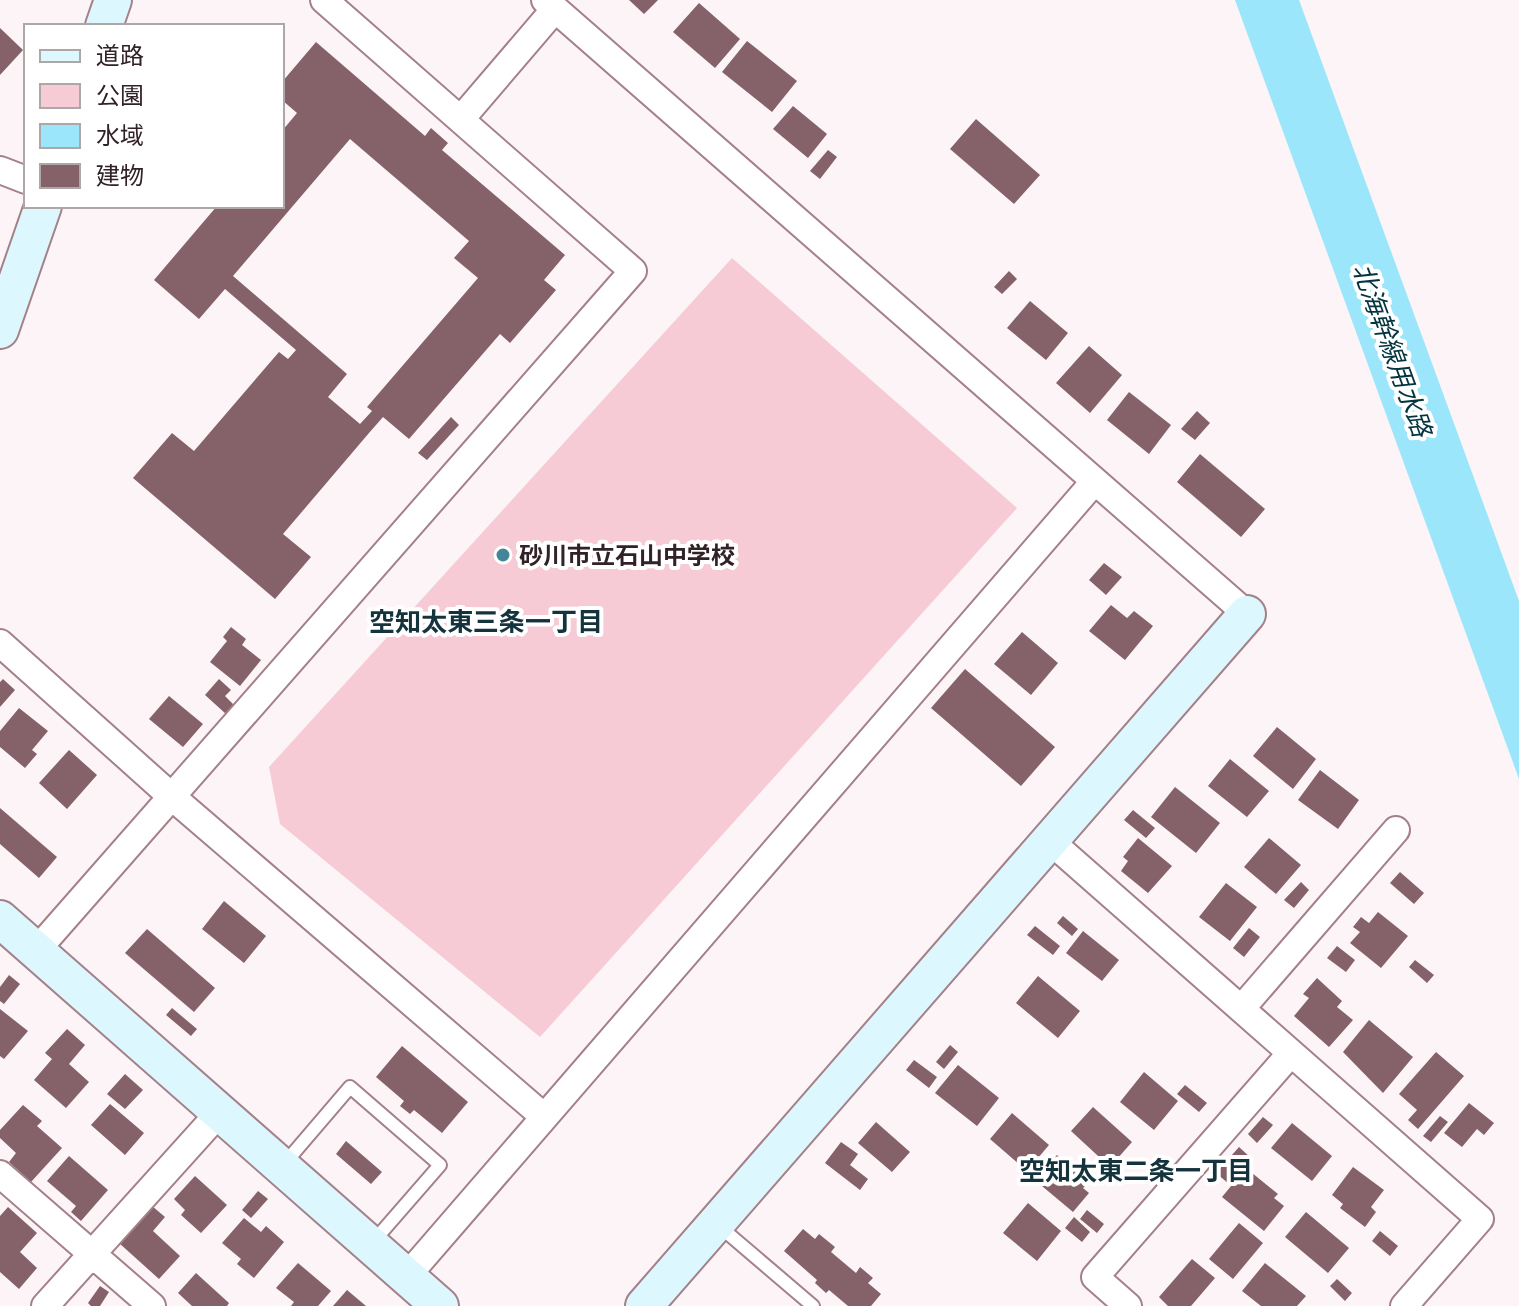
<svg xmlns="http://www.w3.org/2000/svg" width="1519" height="1306" viewBox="0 0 1519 1306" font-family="Figtree,'Noto Sans JP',sans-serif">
  <rect width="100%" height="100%" fill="#fcf4f6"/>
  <!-- green -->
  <path fill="#f6cbd5" d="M732,258L1017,508L540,1037L280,824L269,767Z"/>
  <!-- water -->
  <path fill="#9be6fb" d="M1235,0H1299L1519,601V779Z"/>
  <!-- building -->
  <path fill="#85626a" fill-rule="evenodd" d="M629,0H658L644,14Z
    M699,3L740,39L715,68L673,32Z
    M0,28L23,50L0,75Z
    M747,41L797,81L772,112L722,72Z
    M316,42L425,136L431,128L448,143L442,150L565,255L544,280L556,290L510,343L500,334L409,439L383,417L369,433L283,534L311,557L275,599L133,478L172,433L194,451L279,352L288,359L296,350L225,289L199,319L154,280L217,206H282V131L297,113L282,100V82ZM350,139L469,241L454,258L478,278L367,407L372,411L360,424L328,397L347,374L233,276Z
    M793,106L827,134L808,158L773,129Z
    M976,119L1040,175L1014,204L950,149Z
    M828,150L837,157L820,179L810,171Z
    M1009,271L1017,279L1002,294L994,287Z
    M1030,301L1068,333L1046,360L1007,328Z
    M1089,346L1122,375L1090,413L1056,383Z
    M1129,392L1171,425L1149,454L1107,420Z
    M1197,411L1210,423L1195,440L1181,429Z
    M451,417L459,425L427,460L418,453Z
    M1200,454L1265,509L1241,537L1177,482Z
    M1104,563L1122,577L1106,595L1089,580Z
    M1111,605L1127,618L1134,611L1153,626L1125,660L1089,631Z
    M231,627L246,639L242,645L261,660L240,686L210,662L227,641L223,637Z
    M1022,632L1058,663L1031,695L994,664Z
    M965,669L1055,747L1021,786L931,708Z
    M3,679L15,690L0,707V682Z
    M219,679L231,690L225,696L234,705L226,714L205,695Z
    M169,696L203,724L183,747L149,719Z
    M19,708L48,731L32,750L37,754L25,768L0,747V731Z
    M1277,727L1316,759L1293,789L1253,756Z
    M69,750L97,775L67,809L39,783Z
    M1230,759L1269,791L1247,817L1208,786Z
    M1320,770L1359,800L1338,829L1298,800Z
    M1175,787L1220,823L1196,853L1151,817Z
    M0,808L57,857L39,878L0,844Z
    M1133,810L1155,828L1146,838L1124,820Z
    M1138,838L1172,866L1148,893L1121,871L1128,861L1123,857Z
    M1269,838L1301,865L1276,894L1244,867Z
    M1400,872L1424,893L1414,904L1390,883Z
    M1301,882L1309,890L1294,908L1284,900Z
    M1226,883L1257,907L1230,941L1199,917Z
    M224,901L266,936L244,963L202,929Z
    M1378,912L1408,936L1381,968L1350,943L1360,932L1353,927L1361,917L1369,923Z
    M1063,916L1078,929L1072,936L1057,923Z
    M1035,926L1060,946L1053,955L1027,935Z
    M1249,928L1260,937L1244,957L1233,948Z
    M147,929L215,988L194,1012L125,953Z
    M1083,931L1119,960L1102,981L1066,953Z
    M1337,946L1355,960L1346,972L1327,958Z
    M1415,960L1434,975L1427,983L1409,967Z
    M9,975L20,984L4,1004L0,1001V987Z
    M1038,976L1080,1011L1058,1038L1016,1003Z
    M1317,978L1342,1001L1337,1007L1353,1020L1329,1047L1294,1016L1309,998L1303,994Z
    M172,1008L197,1029L191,1036L166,1015Z
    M0,1009L28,1031L4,1059L0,1056Z
    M1369,1020L1413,1057L1383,1093L1343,1052Z
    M67,1029L85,1045L69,1064L89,1082L66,1108L34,1080L52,1059L45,1053Z
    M950,1045L958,1052L944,1069L936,1062Z
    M402,1046L468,1102L442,1133L414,1110L410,1114L400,1106L404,1101L376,1077Z
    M1436,1052L1464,1076L1418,1129L1408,1120L1417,1110L1399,1094Z
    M914,1060L937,1077L929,1088L906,1070Z
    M958,1065L999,1098L977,1126L935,1093Z
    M1144,1072L1178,1101L1154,1130L1120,1102Z
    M125,1074L143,1090L125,1109L107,1094Z
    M1185,1085L1207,1103L1199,1112L1177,1094Z
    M1469,1103L1494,1123L1484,1135L1477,1129L1462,1147L1444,1133Z
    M110,1104L144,1133L125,1155L91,1125Z
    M23,1105L42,1121L37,1126L62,1148L31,1182L9,1162L16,1153L0,1138V1130Z
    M1093,1107L1132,1142L1110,1167L1071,1131Z
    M1012,1113L1049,1145L1027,1171L990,1139Z
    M1440,1116L1448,1122L1431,1142L1423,1136Z
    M1263,1117L1273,1125L1257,1143L1248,1134Z
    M876,1122L910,1152L892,1172L858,1143Z
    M1292,1123L1332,1156L1312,1181L1271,1148Z
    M346,1141L382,1172L371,1184L336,1154Z
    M841,1142L858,1154L850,1165L868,1179L860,1190L825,1163Z
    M1239,1147L1251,1158L1229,1184L1216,1173Z
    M1057,1155L1089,1182L1083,1188L1089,1193L1073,1212L1036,1181Z
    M69,1156L108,1190L81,1221L71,1212L76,1206L47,1181Z
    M1353,1167L1384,1190L1371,1207L1376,1212L1365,1227L1340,1208L1343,1204L1332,1195Z
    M1246,1168L1278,1194L1274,1198L1284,1206L1264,1231L1222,1197Z
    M195,1176L227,1205L201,1233L181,1215L185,1210L174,1199Z
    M258,1191L268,1199L251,1218L242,1210Z
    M1028,1203L1061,1231L1037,1261L1003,1233Z
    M152,1206L165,1217L153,1231L180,1256L159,1279L119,1243Z
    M8,1207L37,1233L20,1252L37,1268L19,1289L0,1272V1216Z
    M1087,1210L1104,1224L1097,1233L1080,1219Z
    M1306,1212L1349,1248L1328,1273L1285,1237Z
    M1074,1217L1090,1232L1082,1242L1065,1228Z
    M244,1218L261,1232L266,1226L284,1242L254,1278L237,1264L241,1259L222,1243Z
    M1239,1223L1263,1243L1233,1279L1209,1259Z
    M803,1229L815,1239L819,1234L835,1247L831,1252L856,1273L860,1267L873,1278L868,1283L881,1294L871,1306H848L829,1290L826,1293L815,1283L817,1280L784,1251Z
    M1380,1231L1398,1246L1390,1256L1372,1241Z
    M1192,1259L1215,1278L1191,1306H1168L1159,1297Z
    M298,1263L331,1291L318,1306H291L294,1302L276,1288Z
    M1265,1263L1306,1296L1297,1306H1261L1242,1291Z
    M196,1273L229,1303L227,1306H192L178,1293Z
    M1337,1279L1352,1293L1345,1301L1330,1286Z
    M100,1286L109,1292L100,1306H91L88,1303Z
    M347,1290L366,1306H333Z"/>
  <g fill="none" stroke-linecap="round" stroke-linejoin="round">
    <!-- lane casing -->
    <g stroke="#a48088" stroke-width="16">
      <path id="lane" d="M285,1163L350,1087L440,1165L373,1242
        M718,1225L813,1306"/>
    </g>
    <!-- street casing -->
    <g stroke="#a48088" stroke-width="30">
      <path id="street" d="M545,0L1247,614
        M461,119L555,9
        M0,170L26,180
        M0,643L171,796L542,1115
        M1049,840L1480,1219L1404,1306
        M36,951L633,271L324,0
        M1241,1009L1396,830
        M0,1174L152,1306
        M407,1276L1094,482
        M45,1306L219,1113
        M1128,1306L1095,1277L1291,1053"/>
    </g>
    <!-- secondary casing -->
    <g stroke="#a48088" stroke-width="40">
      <path id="secondary" d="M104,26L113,0
        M0,330L43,206
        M0,919L440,1306
        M644,1306L1247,614"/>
    </g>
    <!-- lane -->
    <use href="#lane" stroke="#fff" stroke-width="12"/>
    <!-- street -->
    <use href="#street" stroke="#fff" stroke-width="26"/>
    <!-- secondary -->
    <use href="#secondary" stroke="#dcf7fe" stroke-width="36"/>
  </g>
  <!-- markers -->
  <circle fill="#448697" stroke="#fff" stroke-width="3" cx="503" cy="555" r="8"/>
  <g text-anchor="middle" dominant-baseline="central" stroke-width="8" stroke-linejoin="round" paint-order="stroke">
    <!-- poi labels -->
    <g font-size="24" font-weight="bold" fill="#312226" stroke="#fff" text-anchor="start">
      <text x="519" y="555">砂川市立石山中学校</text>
    </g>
    <!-- water labels -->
    <g font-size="26" font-style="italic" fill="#03343f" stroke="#fff">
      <text transform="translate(1392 350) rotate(70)">北海幹線用水路</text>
    </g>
    <!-- neighbourhood labels -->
    <g font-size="26" font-weight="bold" fill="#14333c" stroke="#fff">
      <text x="486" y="622">空知太東三条一丁目</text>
      <text x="1136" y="1171">空知太東二条一丁目</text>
    </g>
  </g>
  <!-- legend -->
  <rect x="24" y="24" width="260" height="184" fill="#ffffff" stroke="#ada7a8" stroke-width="2"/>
  <rect x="40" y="50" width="40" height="12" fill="#dcf7fe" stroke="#ada7a8" stroke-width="2"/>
  <text x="96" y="64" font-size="24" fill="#312226">道路</text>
  <rect x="40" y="84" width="40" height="24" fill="#f6cbd5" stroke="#ada7a8" stroke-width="2"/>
  <text x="96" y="104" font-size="24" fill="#312226">公園</text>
  <rect x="40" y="124" width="40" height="24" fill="#9be6fb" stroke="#ada7a8" stroke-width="2"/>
  <text x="96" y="144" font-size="24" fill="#312226">水域</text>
  <rect x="40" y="164" width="40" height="24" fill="#85626a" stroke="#ada7a8" stroke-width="2"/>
  <text x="96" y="184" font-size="24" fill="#312226">建物</text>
</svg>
